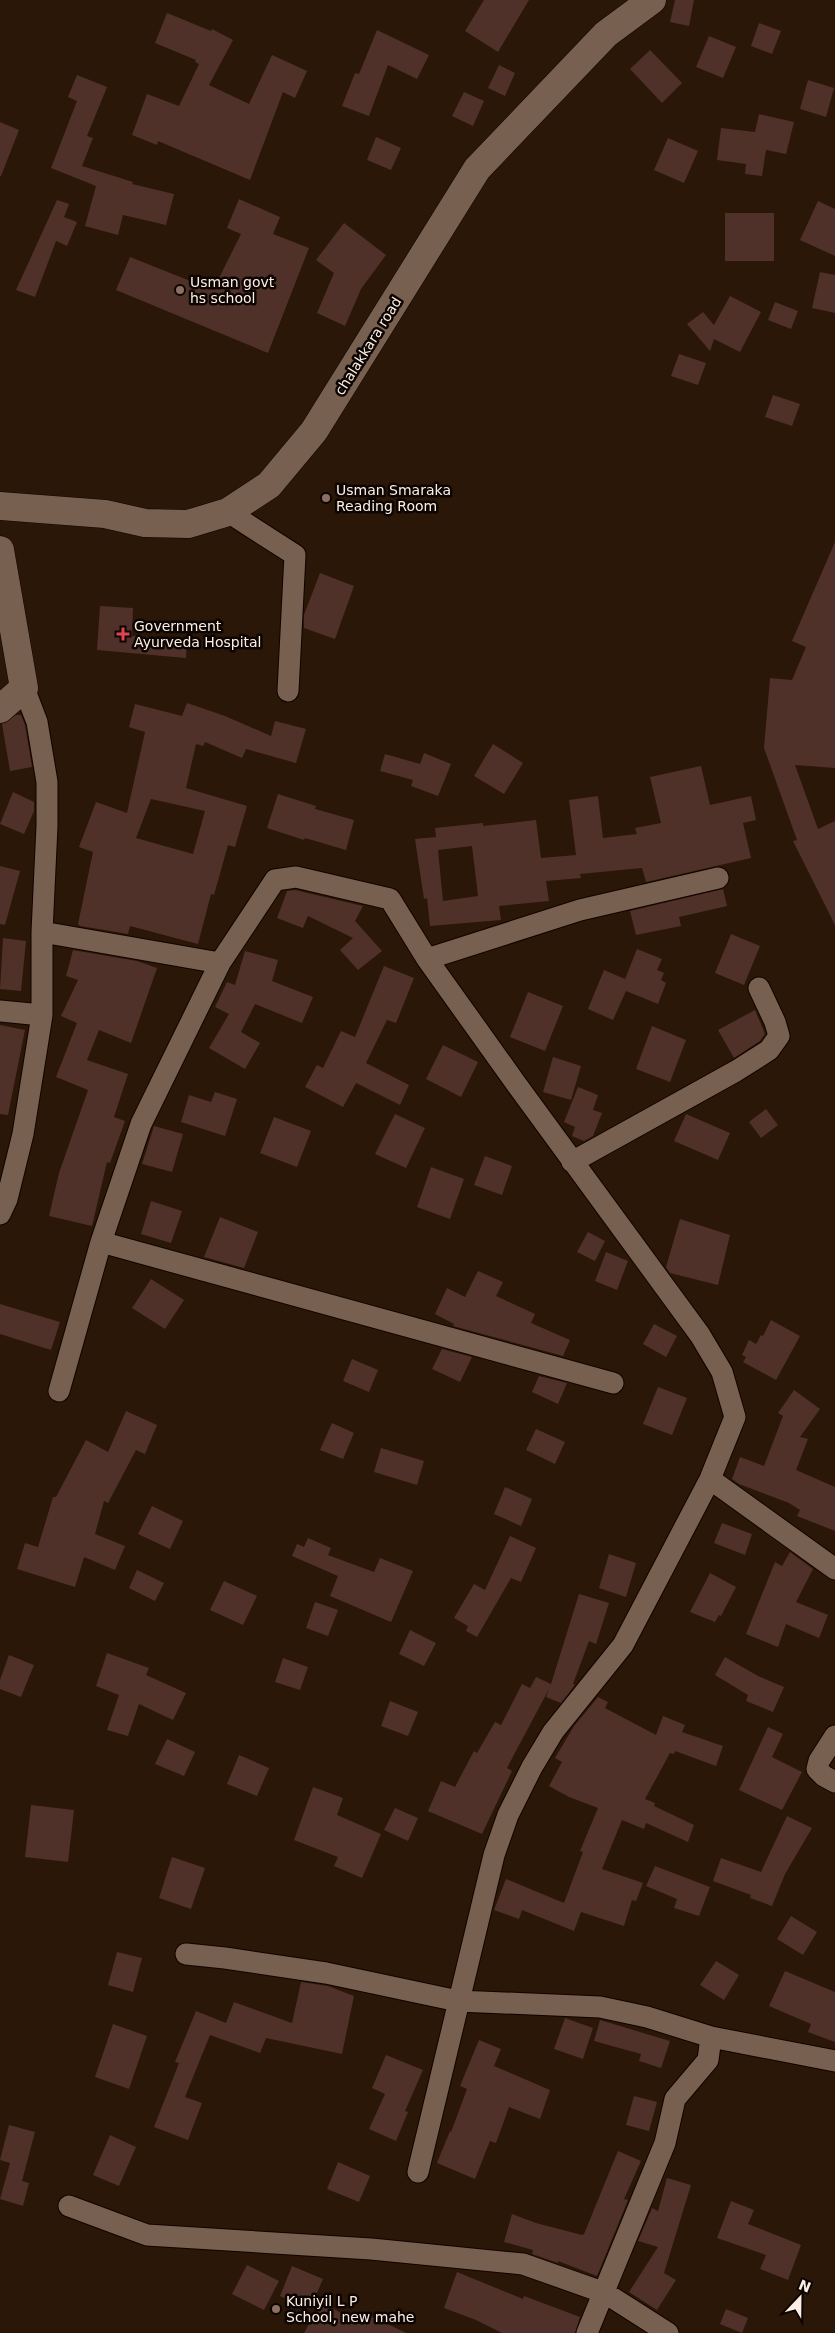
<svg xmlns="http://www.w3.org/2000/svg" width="835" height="2333" viewBox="0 0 835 2333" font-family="'DejaVu Sans',sans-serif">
  <rect width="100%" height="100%" fill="#2a1708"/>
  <!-- building -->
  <path fill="#4f312a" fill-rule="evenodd" d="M484,0H529L498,52L465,31Z
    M675,0H694L689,26L670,22Z
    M167,13L211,31L212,29L233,40L209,85L249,104L272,55L307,71L295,98L283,92L250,180L158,141L157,145L132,135L147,94L179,106L199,64L195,62L196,60L155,43Z
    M759,23L781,31L772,54L751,46Z
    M377,30L429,55L417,79L388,65L369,116L342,106L355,73L359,74Z
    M709,36L736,47L723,78L696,67Z
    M650,50L682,83L662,103L630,69Z
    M499,65L515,73L505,96L488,88Z
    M77,75L107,87L87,136L93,138L82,166L133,182L132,184L174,194L166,225L123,215L118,235L85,226L96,186L51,168L77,101L68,97Z
    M808,80L834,88L826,117L800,109Z
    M464,92L484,101L473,126L452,116Z
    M759,114L794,122L786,154L766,150L762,176L745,174L746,164L717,160L721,128L755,132Z
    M0,122L19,130L1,176H0Z
    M376,137L401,148L391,170L367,160Z
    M668,138L698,151L684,183L654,170Z
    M239,199L280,217L273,234L309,248L268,353L116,290L130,257L213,290L241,234L227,228Z
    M57,200L69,204L64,217L77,222L67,246L56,241L35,297L16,290Z
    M818,201L835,209V256L800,240Z
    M725,213H774V261H725Z
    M344,223L386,255L361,289L345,326L317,313L334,273L316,260Z
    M820,272L835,275V313L812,308Z
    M730,296L761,312L740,352L714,339L710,351L687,324L703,312L714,325Z
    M775,302L798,311L791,329L768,320Z
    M679,354L706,363L698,385L671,376Z
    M773,395L800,404L792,426L765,417Z
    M835,542V768L795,765L818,829L835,821V925L793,841L797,840L764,748L770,678L792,680L806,647L792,641Z
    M320,573L354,586L335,639L304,628V615Z
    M100,606L133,608L132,636L187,639L186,658L97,650Z
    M187,703L225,716L271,736L275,721L306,729L296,763L246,749L242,758L205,742L203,746L196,744L186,788L247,806L235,847L228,845L214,895L211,894L198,944L130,926L128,934L80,926L78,924L93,852L79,847L96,802L127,813L145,732L129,727L135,704L182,716ZM151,799L205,811L193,854L136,838Z
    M16,715H21L25,725L32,767L10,771L2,724Z
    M493,744L523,763L504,794L474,776Z
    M424,753L451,764L438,796L411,786L413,780L380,771L385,754L420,764Z
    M701,766L710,805L751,796L756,820L743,823L751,858L646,882L642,868L580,874L581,878L546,881L549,901L499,906L501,920L430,926L427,898L424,899L415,839L436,837L435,828L483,823V826L536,820L541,858L576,855L569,800L598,796L603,838L637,834L635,828L661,823L650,777ZM472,846L478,896L443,901L438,850Z
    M13,792L34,802V811L24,834L0,824Z
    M278,794L316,806L315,809L354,820L346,850L305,838L304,840L267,828Z
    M0,866L20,871L5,925L0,924Z
    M723,889L727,906L679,917L681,926L636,935L630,911Z
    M295,890L363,906L355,921L382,951L358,970L340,950L353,938L308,916L303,928L277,918L287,891Z
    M731,934L760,946L744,985L715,973Z
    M3,938L26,941L21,991L0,989Z
    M637,949L662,959L657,970L664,973L661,980L666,983L658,1004L626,991L613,1020L588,1009L604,970L625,979Z
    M73,950L137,961L157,968L131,1043L99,1030L87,1060L128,1074L114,1117L125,1121L110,1163L107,1162L92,1226L49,1216L59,1173L88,1090L56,1077L77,1023L61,1016L78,980L66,976Z
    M245,951L278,960L272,981L313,997L302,1023L255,1004L241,1032L260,1043L245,1069L209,1048L229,1014L215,1007L227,982L235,985Z
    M384,966L414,978L396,1023L387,1020L366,1063L409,1085L400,1105L356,1083L343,1107L305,1087L317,1065L323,1068L341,1031L355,1037Z
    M528,992L563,1006L545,1051L510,1037Z
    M755,1010L765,1034L760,1041L734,1058L718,1030Z
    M0,1025L25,1030L8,1115L0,1114Z
    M652,1026L686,1040L670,1082L636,1069Z
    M443,1045L478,1062L461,1097L426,1079Z
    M553,1057L581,1066L571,1100L543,1092Z
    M578,1087L598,1095L593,1110L602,1113L593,1136L584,1141L572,1136L575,1127L564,1122Z
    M215,1092L237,1099L225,1136L181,1122L189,1095L211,1102Z
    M766,1109L778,1125L761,1138L749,1122Z
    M395,1114L425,1128L406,1168L375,1154Z
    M686,1114L730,1133L718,1160L674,1141Z
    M274,1117L311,1131L297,1167L260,1153Z
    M154,1126L183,1134L172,1172L142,1164Z
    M485,1156L512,1166L502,1195L474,1185Z
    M431,1167L464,1179L450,1219L417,1207Z
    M151,1201L182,1211L171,1243L141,1234Z
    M220,1217L258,1232L244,1268L204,1257Z
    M680,1219L730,1235L718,1285L670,1273L666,1267Z
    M588,1232L605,1241L595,1261L577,1252Z
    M606,1252L628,1261L617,1290L595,1281Z
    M478,1271L503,1282L496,1296L535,1314L531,1323L570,1340L563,1356L453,1326L454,1324L435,1314L447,1288L465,1297Z
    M151,1279L184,1300L165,1329L132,1308Z
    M0,1304L60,1322L51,1350L0,1334Z
    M771,1320L800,1336L776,1380L743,1362L746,1357L742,1355L749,1340L756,1344L761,1335L763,1336Z
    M654,1324L677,1336L666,1357L643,1344Z
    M442,1349L472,1357L460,1382L432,1369Z
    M352,1359L378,1370L369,1392L343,1381Z
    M539,1376L567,1383L558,1404L532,1392Z
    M658,1387L687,1398L672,1435L643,1424Z
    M794,1390L820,1409L800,1437L808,1439L796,1470L835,1487V1531L797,1516L800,1510L789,1503L739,1484L732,1479L740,1457L764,1466L783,1416L778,1413Z
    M126,1411L157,1425L145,1454L136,1450L108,1503L104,1501L95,1534L125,1546L115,1570L84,1557L75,1587L17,1569L25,1543L38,1547L53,1497H56L86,1440L108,1452Z
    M332,1423L354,1433L343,1459L320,1450Z
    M536,1429L565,1442L555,1464L526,1450Z
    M381,1448L424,1461L417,1485L374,1472Z
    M505,1487L532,1499L521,1526L494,1514Z
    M152,1506L183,1521L170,1549L138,1534Z
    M722,1523L752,1534L745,1555L714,1543Z
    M510,1536L536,1548L521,1582L511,1578L477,1637L466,1631L468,1626L454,1618L474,1584L485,1590Z
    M308,1538L331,1548L328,1555L374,1572L380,1558L413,1571L391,1622L330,1596L338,1576L292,1556L297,1544L304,1547Z
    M790,1552L813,1569L796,1602L828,1615L819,1638L786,1624L778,1647L746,1634L775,1562L782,1566Z
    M609,1554L636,1563L626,1597L599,1588Z
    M137,1570L164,1583L155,1601L129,1588Z
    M710,1573L736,1587L721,1616L719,1615L715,1622L690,1612Z
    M224,1581L257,1596L243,1625L210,1610Z
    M579,1594L609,1603L596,1644L589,1641L573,1684L575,1685L561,1703L546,1697L549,1689L507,1768L512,1771L482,1834L428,1811L441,1781L455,1787L474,1751L477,1753L495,1722L501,1725L522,1684L530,1688L536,1677L551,1684Z
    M315,1602L338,1610L328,1636L306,1628Z
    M410,1630L436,1643L424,1666L399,1654Z
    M107,1653L149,1668L146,1675L186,1693L173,1720L139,1704L128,1736L107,1730L119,1695L96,1686Z
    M9,1655L34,1665L21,1697L0,1689V1680Z
    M725,1657L758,1676L784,1687L773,1712L746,1701L748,1695L715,1675Z
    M283,1658L308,1667L300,1690L275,1682Z
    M598,1697L608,1702L605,1708L656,1735L663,1716L685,1725L682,1732L723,1746L716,1766L675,1751L674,1754L670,1753L645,1799L655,1803L654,1806L694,1825L688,1842L646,1823L644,1829L622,1820L602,1869L643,1883L636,1901L632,1900L624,1926L581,1912L574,1931L522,1910L519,1919L494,1910L506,1879L564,1903L583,1852L580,1851L598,1808L569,1797L549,1786L562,1762L555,1758L574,1726Z
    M390,1701L418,1712L408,1736L381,1726Z
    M768,1727L783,1734L772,1757L802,1772L782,1810L739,1790Z
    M167,1739L195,1752L184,1776L155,1764Z
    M239,1755L269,1768L257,1796L227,1784Z
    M313,1787L343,1798L337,1815L381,1834L362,1878L334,1866L338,1857L294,1840Z
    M31,1805L74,1810L68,1862L25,1857Z
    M395,1808L418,1818L408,1841L384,1830Z
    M787,1816L812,1828L785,1874L772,1906L750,1898L751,1895L713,1881L721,1858L761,1872Z
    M172,1857L205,1868L191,1909L159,1898Z
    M655,1866L710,1887L699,1916L674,1908L677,1899L646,1886Z
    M791,1916L817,1932L803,1955L777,1939Z
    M117,1952L142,1958L133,1992L108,1985Z
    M716,1961L739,1975L724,2000L700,1985Z
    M785,1971L835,1992V2042L808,2032L811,2024L769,2006Z
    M301,1982L328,1986L354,1996L342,2054L266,2038L260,2053L210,2035L185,2097L202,2103L188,2140L154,2127L179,2063L175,2062L196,2011L226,2023L234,2002L292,2023Z
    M565,2018L593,2028L583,2059L554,2049Z
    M600,2020L670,2041L661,2068L639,2061L641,2054L594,2041Z
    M113,2024L147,2036L129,2089L95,2077Z
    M479,2040L501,2049L494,2066L550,2090L540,2119L509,2107L496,2143L490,2141L475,2179L437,2163L450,2131L451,2132L467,2089L460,2086Z
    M386,2055L423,2070L405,2111L408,2112L396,2141L369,2129L385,2094L372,2088Z
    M634,2096L657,2102L649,2131L626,2125Z
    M9,2125L35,2132L22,2181L29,2183L23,2206L0,2199L10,2163L0,2160Z
    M110,2135L136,2147L119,2186L93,2175Z
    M618,2151L641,2161L624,2199L628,2200L597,2276L558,2261V2263L532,2254L533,2250L504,2242L512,2214L536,2223L582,2235L584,2234Z
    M338,2162L370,2176L359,2202L327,2189Z
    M667,2178L691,2185L664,2273L676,2280L657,2310L629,2292L658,2247L638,2241L652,2208L658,2211Z
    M731,2201L754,2210L748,2224L801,2245L788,2280L760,2269L766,2255L717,2238Z
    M247,2265L279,2281L264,2310L232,2294Z
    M292,2266L323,2279L310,2309L280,2296Z
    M457,2272L523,2299L524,2296L580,2317L575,2333H502L476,2320L444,2308Z
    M321,2302L363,2325L369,2315L406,2333H304Z
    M726,2309L748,2318L742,2333L720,2324Z"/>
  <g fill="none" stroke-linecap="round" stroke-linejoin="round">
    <!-- minor casing -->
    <g stroke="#110300" stroke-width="23">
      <path id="minor" d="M228,512L295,555L288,691
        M42,932L220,963
        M427,959L580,910L718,878
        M0,1011L42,1015
        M572,1162L736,1071L769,1050L779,1036L775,1022L759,988
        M0,1214L7,1199L23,1134L42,1015V932L47,826V782L37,722L24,688
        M101,1242L613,1383
        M59,1391L101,1242L141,1124L220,963L275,880L296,877L390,899L427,959L517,1085L700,1335L722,1372L735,1417L710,1479L623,1645L553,1732L532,1767L508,1815L494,1855L418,2172
        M710,1479L835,1569
        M835,1736L819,1761L817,1769L824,1776L835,1782
        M186,1954L225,1958L326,1973L458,2001L600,2007L647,2017L711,2037L835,2061
        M69,2206L147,2235L371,2249L523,2264L605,2293L668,2333
        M587,2333L665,2143L675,2099L708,2060L711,2037"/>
    </g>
    <!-- secondary casing -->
    <g stroke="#110300" stroke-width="29">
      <path id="secondary" d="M0,506L105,514L145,523L188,524L228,512L269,485L314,431L477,169L606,34L652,0
        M0,550L24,688L0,709"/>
    </g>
    <!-- minor -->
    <use href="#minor" stroke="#77604f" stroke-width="21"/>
    <!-- secondary -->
    <use href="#secondary" stroke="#77604f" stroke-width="28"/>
  </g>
  <!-- markers -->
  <g fill="#8d6e63" stroke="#0c0502" stroke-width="2">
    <circle cx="180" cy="290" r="5"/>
    <circle cx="326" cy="498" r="5"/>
    <circle cx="276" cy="2309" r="5"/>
  </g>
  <path fill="#e0444e" stroke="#0c0502" stroke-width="2" d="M120.5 626.5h5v5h5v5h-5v5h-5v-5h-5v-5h5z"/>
  <g text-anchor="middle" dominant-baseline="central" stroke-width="5" stroke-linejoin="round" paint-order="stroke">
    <!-- poi labels -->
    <g font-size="14" fill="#fceee5" stroke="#0c0502" text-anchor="start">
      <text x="190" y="282">Usman govt<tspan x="190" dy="16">hs school</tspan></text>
      <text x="336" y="490">Usman Smaraka<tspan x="336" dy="16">Reading Room</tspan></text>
      <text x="134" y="626">Government<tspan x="134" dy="16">Ayurveda Hospital</tspan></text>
      <text x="286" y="2301">Kuniyil L P<tspan x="286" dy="16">School, new mahe</tspan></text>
    </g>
    <!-- street labels -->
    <g font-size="14" fill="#fceee5" stroke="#0c0502">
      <text transform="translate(368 346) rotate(-58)">chalakkara road</text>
    </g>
  </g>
  <!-- north arrow -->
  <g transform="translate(800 2298) rotate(22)" stroke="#0c0502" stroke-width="4" paint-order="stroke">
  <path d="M0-4L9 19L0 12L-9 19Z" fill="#fceee5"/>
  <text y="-8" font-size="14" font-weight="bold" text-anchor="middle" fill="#fceee5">N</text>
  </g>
</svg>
